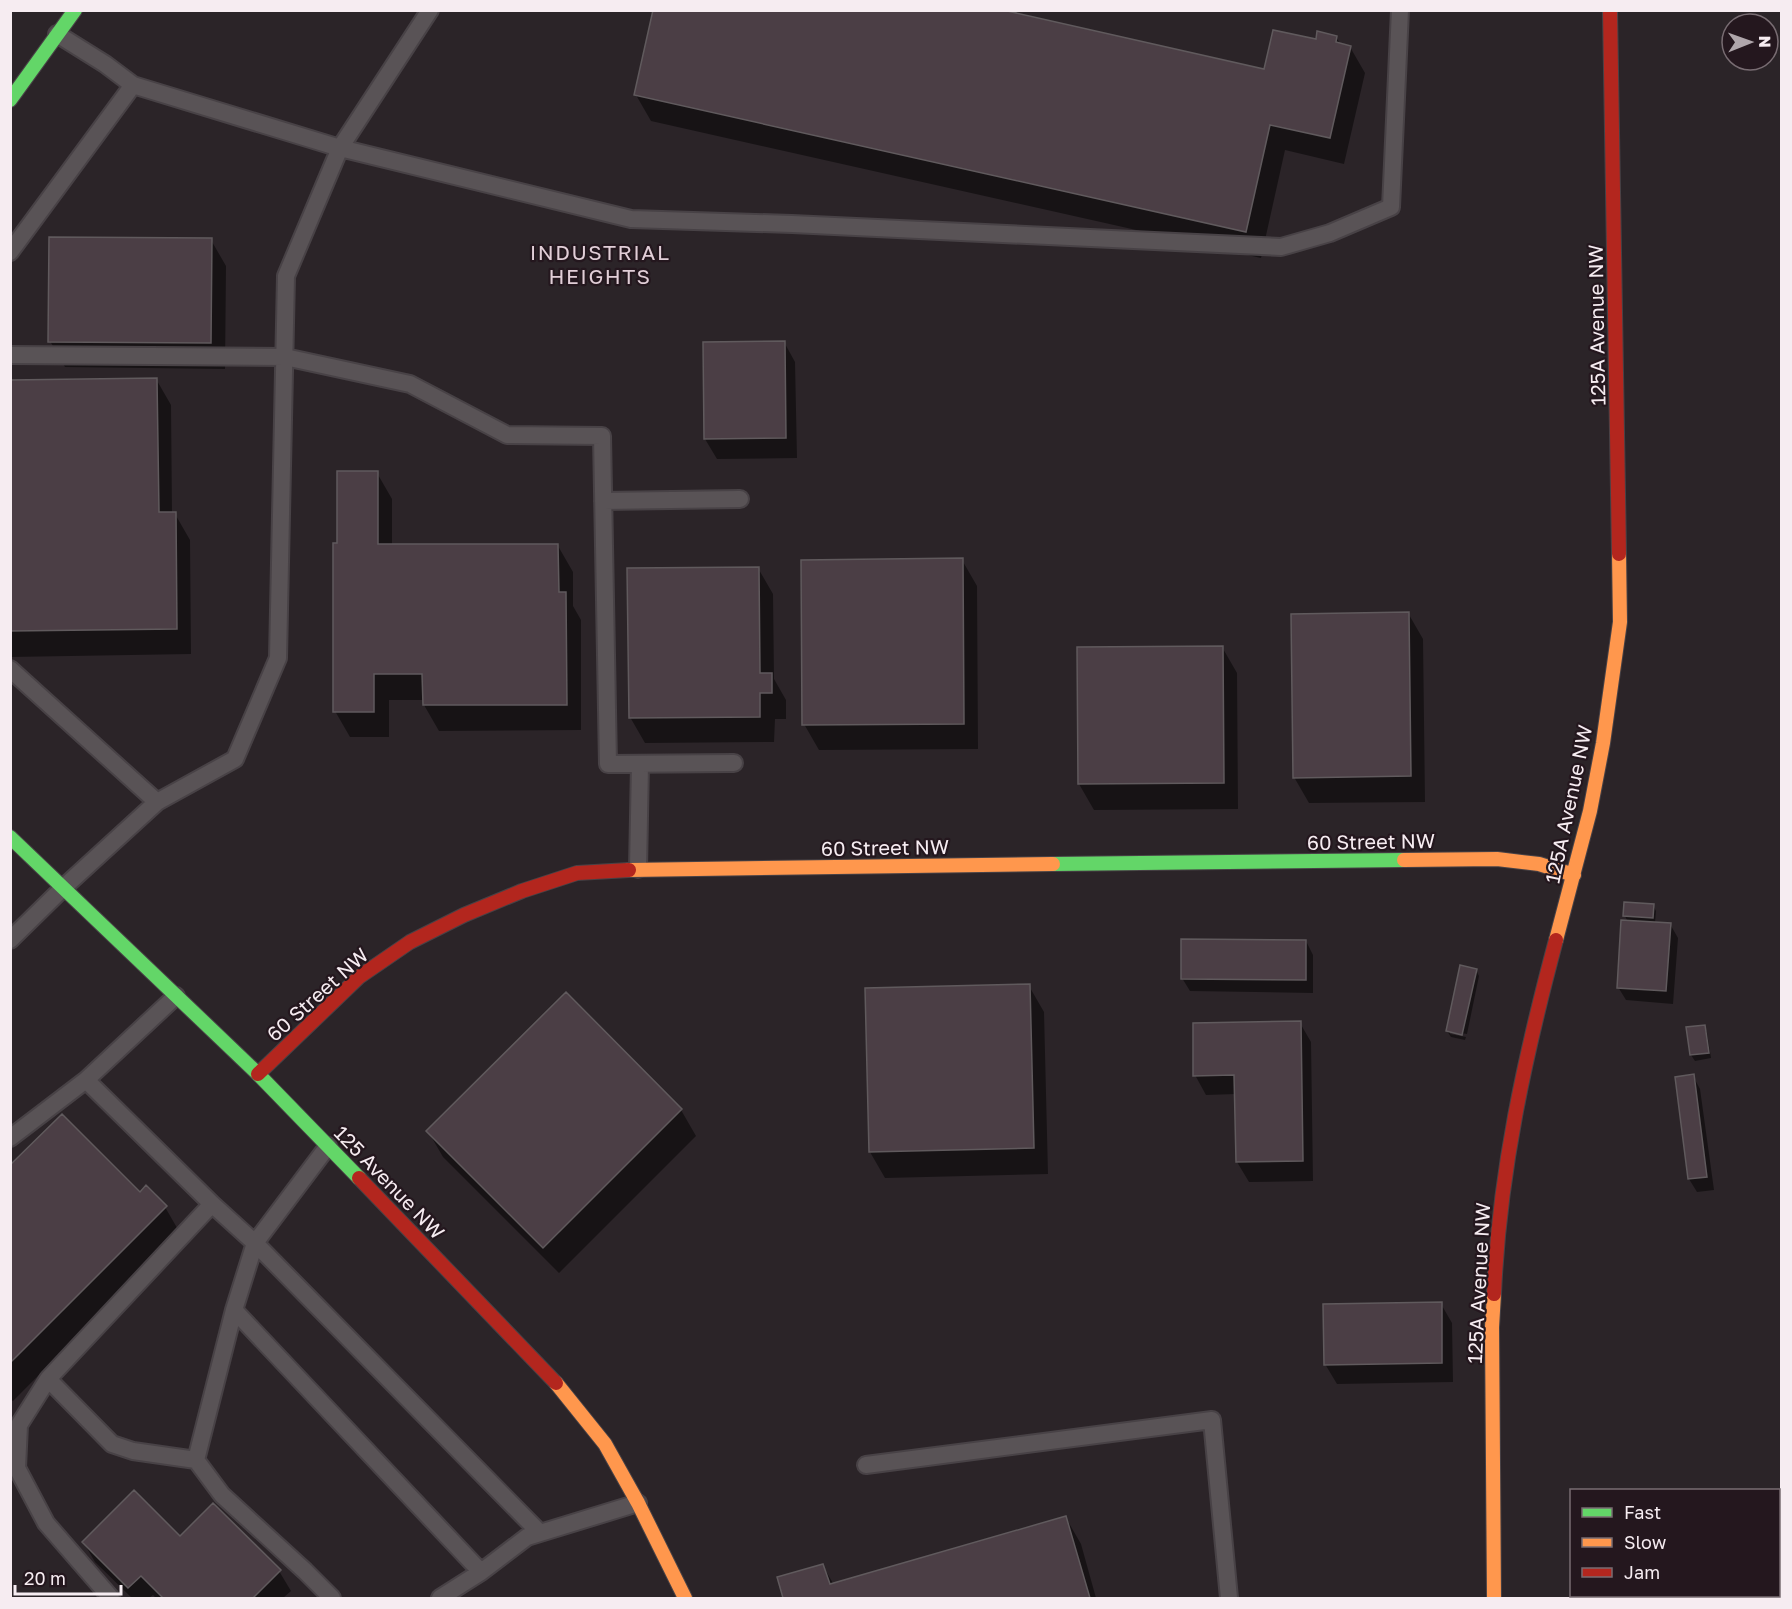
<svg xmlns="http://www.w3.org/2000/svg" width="1792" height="1609" viewBox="0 0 1792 1609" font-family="'Golos Text',sans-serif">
  <rect width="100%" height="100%" fill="#2b2428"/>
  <!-- shadow -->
  <path fill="#0007" d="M1336,37L1341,45L1350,47L1365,73L1344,164L1285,150L1261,258L651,121L636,95L1265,71L1317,41Z
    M211,240L226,266L225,369L65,367L50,341Z
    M784,342L795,362L797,458L717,459L705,439L704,343Z
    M156,379L171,405L172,514H175L190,540L191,654L10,657V381Z
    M377,473L392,499V546H558L573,572V606L581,620V730L439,731L424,705V700H389V737H350L335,711L339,545Z
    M962,560L977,586L978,749L819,750L804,724Z
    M758,568L773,594L774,679L786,700V719H775L774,742L645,743L630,717Z
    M1408,613L1423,639L1425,802L1309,803L1294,777Z
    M1222,647L1237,673L1238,809L1094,810L1079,784Z
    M1625,904L1653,905L1656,911L1655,923L1670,924L1678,938L1673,1004L1626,1000L1618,987L1628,922L1625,916Z
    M1306,941L1313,955V993L1190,991L1182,978Z
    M1476,970L1479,976L1467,1034L1450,1031V1034L1466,1037L1465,1040L1451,1037L1447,1031Z
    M1029,986L1044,1012L1048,1174L885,1178L870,1152L866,990Z
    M566,994L681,1110L696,1136L559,1273L443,1157L428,1131Z
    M1300,1023L1311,1042L1313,1181L1249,1182L1237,1162L1236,1094L1206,1095L1195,1075Z
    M1704,1026L1707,1033L1711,1058L1695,1061L1691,1055L1688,1029Z
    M1693,1076L1700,1089L1714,1190L1697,1192L1689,1179Z
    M10,1167L140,1194L165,1207L180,1233L13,1401L10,1399Z
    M1441,1304L1452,1323L1453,1382L1337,1384L1325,1364Z
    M1066,1518L1081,1544L1096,1598H785L779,1578L823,1566L834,1585Z
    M180,1539L279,1571L291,1591L283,1598H156L153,1595L149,1598H132L95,1562L84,1543Z"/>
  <!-- building -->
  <path fill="#4b3e45" stroke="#605a5d" stroke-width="1.5" d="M653,10H1003L1264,69L1273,30L1316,39L1317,31L1337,36L1336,42L1351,46L1330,138L1270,125L1246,232L634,95Z
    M49,237L212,238L211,343L48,342Z
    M785,341L786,438L704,439L703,342Z
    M157,378L159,512H176L177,629L10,631V380Z
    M337,471H378V544H558L559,592H566L567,705H423L422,674H374V712H333V543H337Z
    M963,558L964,724L802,725L801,560Z
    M759,567L760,673H772V693H760V717L629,718L627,568Z
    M1409,612L1411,776L1293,778L1291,614Z
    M1223,646L1224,783L1078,784L1077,647Z
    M1624,902L1654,904L1653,918L1623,916Z
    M1621,920L1671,923L1666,991L1617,988Z
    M1181,939L1306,940V980L1181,979Z
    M1460,965L1477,969L1462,1035L1446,1031Z
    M1030,984L1034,1148L869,1152L865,988Z
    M566,992L682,1109L543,1248L426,1131Z
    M1301,1021L1303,1161L1236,1162L1234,1075L1193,1076V1023Z
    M1705,1025L1709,1053L1690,1055L1686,1027Z
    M1694,1074L1707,1177L1688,1179L1675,1077Z
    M62,1114L140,1192L146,1185L167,1206L10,1363V1165Z
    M1442,1302V1363L1324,1365L1323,1304Z
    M134,1490L180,1536L213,1503L281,1570L253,1598H163L141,1576L128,1588L82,1542Z
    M1066,1516L1090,1598H783L777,1577L823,1564L830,1584Z"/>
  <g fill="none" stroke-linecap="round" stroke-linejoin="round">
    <!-- lane casing -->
    <g stroke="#484246" stroke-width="20">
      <path id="lane" d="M430,10L340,148L631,219L792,224L1281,247L1330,233L1391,207L1400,10
        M57,34L105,64L133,85
        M10,252L133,85L340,148L286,276L278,658L235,759L157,802L63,888L10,940
        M10,355L285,357L410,384L507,435L602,436L608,764L734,763
        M603,501L740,499
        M10,669L157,802
        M638,869L640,764
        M176,996L86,1080L212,1204L255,1243L540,1533
        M10,1138L86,1080
        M328,1146L255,1243L234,1310L196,1460L222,1495L305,1571L332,1598
        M234,1310L481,1572
        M48,1379L19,1425L17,1468L46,1523L111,1598
        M196,1460L133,1451L112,1444L48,1379L212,1204
        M866,1465L1212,1420L1229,1598
        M440,1598L481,1572L527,1537L638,1503"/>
    </g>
    <!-- fast casing -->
    <g stroke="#484246" stroke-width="16">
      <path id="fast" d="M10,100L75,10
        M10,837L258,1074L359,1178
        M1053,864L1404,860"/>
    </g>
    <!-- slow casing -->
    <g stroke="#484246" stroke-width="16">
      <path id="slow" d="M1404,860L1497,859L1539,864L1574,875
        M629,870L1053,864
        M1556,940L1590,811L1603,743L1620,622L1619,554
        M1494,1294L1492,1327L1494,1598
        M556,1383L605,1444L638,1503L685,1598"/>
    </g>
    <!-- jam casing -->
    <g stroke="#484246" stroke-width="16">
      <path id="jam" d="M1610,10L1619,554
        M258,1074L359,977L410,942L464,915L522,891L577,873L629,870
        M359,1178L556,1383
        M1494,1294C1499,1173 1525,1056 1556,940"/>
    </g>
    <!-- lane -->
    <use href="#lane" stroke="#595356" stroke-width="16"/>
    <!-- fast -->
    <use href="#fast" stroke="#63d668" stroke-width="14"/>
    <!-- slow -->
    <use href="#slow" stroke="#ff974d" stroke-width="14"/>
    <!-- jam -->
    <use href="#jam" stroke="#b3261e" stroke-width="14"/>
  </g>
  <g text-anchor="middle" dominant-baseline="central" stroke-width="4.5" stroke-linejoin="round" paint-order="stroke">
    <!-- street labels -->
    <g font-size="20" fill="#f6ecf1" stroke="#24171e">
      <text transform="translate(1596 325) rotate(-91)">125A Avenue NW</text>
      <text transform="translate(1568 804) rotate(-78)">125A Avenue NW</text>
      <text transform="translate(1371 841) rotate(-1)">60 Street NW</text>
      <text transform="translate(885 847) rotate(-1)">60 Street NW</text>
      <text transform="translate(317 994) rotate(-42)">60 Street NW</text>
      <text transform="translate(390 1182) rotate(46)">125 Avenue NW</text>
      <text transform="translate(1478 1283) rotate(-87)">125A Avenue NW</text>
    </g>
    <!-- neighbourhood labels -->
    <g font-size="21" letter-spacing="1.5" fill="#e1ced7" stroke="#24171e">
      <text x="600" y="252">INDUSTRIAL<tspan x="600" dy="24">HEIGHTS</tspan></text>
    </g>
  </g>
  <!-- border -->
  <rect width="1792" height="1609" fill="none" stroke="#f6ecf1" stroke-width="24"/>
  <!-- legend -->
  <rect x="1570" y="1489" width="210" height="108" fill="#24171e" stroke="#786c72" stroke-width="1.5"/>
  <rect x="1582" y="1508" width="30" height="9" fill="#63d668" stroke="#786c72" stroke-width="1.5"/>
  <text x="1624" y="1519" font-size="18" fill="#f6ecf1">Fast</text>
  <rect x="1582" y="1538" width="30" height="9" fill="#ff974d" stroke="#786c72" stroke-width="1.5"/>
  <text x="1624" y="1549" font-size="18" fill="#f6ecf1">Slow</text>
  <rect x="1582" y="1568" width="30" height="9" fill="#b3261e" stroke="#786c72" stroke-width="1.5"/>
  <text x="1624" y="1579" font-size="18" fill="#f6ecf1">Jam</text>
  <!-- north arrow -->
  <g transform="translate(1750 42) rotate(89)"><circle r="28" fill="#24171e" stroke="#786c72" stroke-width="1.5"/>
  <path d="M0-4.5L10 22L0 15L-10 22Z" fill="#afa6ab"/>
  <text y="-9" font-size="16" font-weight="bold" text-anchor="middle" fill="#f6ecf1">N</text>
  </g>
  <!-- scale -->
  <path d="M15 1585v9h106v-9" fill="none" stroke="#f6ecf1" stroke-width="3"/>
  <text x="24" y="1585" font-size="18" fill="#f6ecf1" stroke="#24171e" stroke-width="4.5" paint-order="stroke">20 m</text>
</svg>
